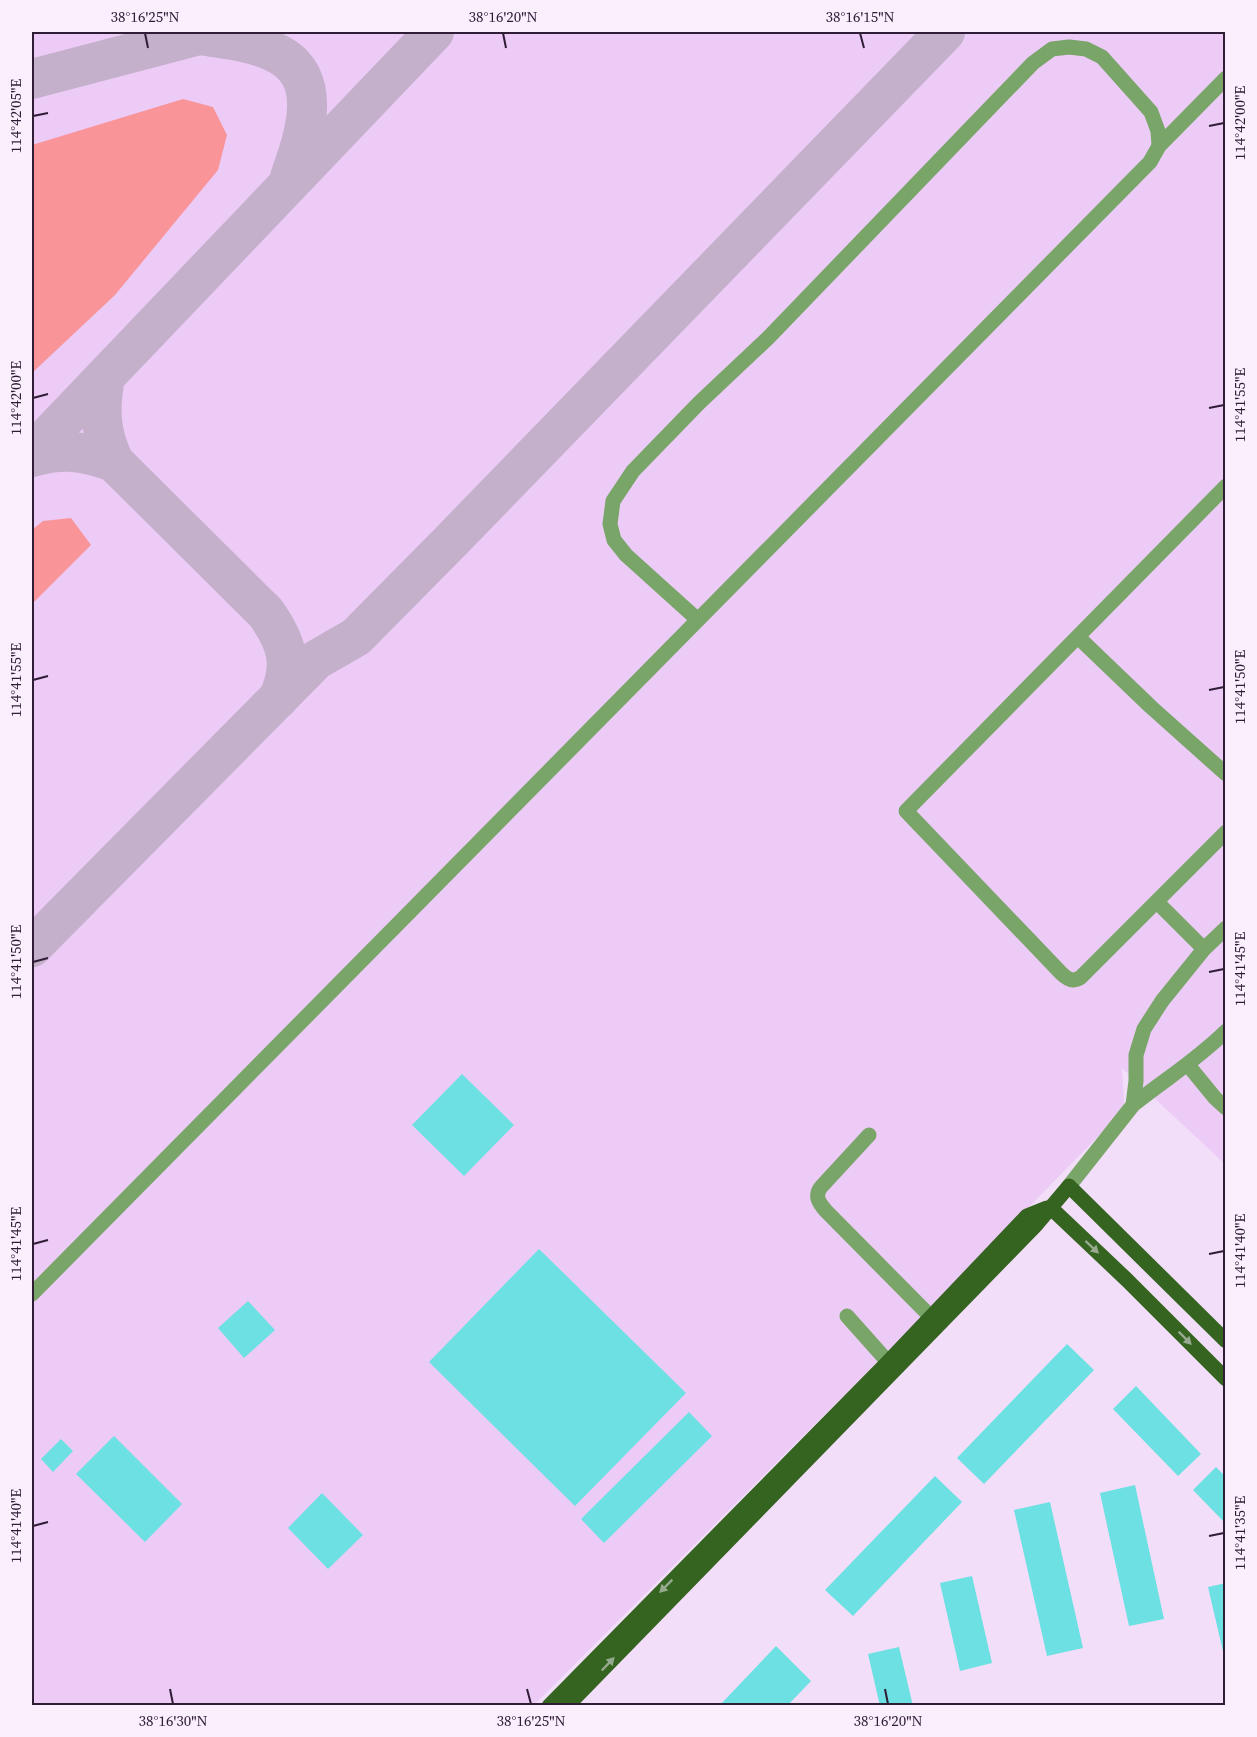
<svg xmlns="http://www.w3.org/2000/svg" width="1257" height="1737" viewBox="0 0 1257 1737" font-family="'Source Serif 4',serif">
  <rect width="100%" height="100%" fill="#f2def9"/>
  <!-- built -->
  <path fill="#eccbf7" d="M32,32H1225V1164L1122,1068L1124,1102L1121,1113L1112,1122L908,1331L534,1705H32Z"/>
  <!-- green -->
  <path fill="#f99499" d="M183,99L213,107L227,135L218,170L115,295L32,373V145Z
    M71,518L91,545L32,604V530L43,521Z"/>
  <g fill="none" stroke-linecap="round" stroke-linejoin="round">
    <!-- taxiway -->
    <path stroke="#c4b0ca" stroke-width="40" d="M199,35C225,39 252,41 276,53C326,77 304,137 290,177
      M32,79L211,32
      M32,453L434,32
      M32,457C63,448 84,451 114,462C100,432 99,409 105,377
      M114,462L266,613C287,643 294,665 278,699
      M32,947L316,660L356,637L450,542L945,32"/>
  </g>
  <!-- building -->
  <path fill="#6ce0e2" d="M462,1074L514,1125L464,1176L412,1125Z
    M539,1249L686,1393L575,1506L429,1362Z
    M248,1301L275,1330L244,1358L218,1328Z
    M1067,1344L1094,1370L984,1484L957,1458Z
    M1136,1386L1201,1454L1178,1476L1113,1409Z
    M689,1412L712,1436L604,1543L581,1519Z
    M114,1436L182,1504L145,1542L76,1474Z
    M61,1439L73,1451L53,1472L41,1459Z
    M1216,1467L1226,1477V1524L1193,1490Z
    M935,1476L962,1502L853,1616L825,1590Z
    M1135,1485L1164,1619L1129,1626L1100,1493Z
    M322,1493L363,1535L328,1569L288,1528Z
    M1050,1502L1083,1648L1047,1656L1014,1510Z
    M972,1576L992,1663L960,1671L940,1583Z
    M1226,1583V1660H1225L1208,1587Z
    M776,1646L811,1681L787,1706H719Z
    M899,1647L913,1706H880L868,1654Z"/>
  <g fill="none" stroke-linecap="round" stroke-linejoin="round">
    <!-- minor -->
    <path stroke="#79a569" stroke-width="15" d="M1159,146L1226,78
      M1226,486L906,811L1061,973C1067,979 1073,983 1081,977L1226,832
      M1078,637L1151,707L1226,774
      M1157,902L1204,949
      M1188,1065L1215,1098L1226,1108
      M1133,1105C1164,1080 1197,1060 1226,1031
      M869,1135L821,1187C814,1196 819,1203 826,1211L930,1316
      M1069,1186L1133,1105L1136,1081V1055L1144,1029L1162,1001L1204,949L1226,928
      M32,1294C405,917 777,540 1150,162L1159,146L1158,131L1151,112L1102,57L1086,49L1069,47L1052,49L1033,63L768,338L699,403L633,471L613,501L610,524L614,540L626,555L698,620
      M847,1316L888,1362"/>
    <!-- major -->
    <path stroke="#356320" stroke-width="15" d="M1050,1207L1127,1280L1226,1379
      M549,1706L888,1362L1027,1216L1047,1208
      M567,1706L1036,1225L1069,1186L1226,1341"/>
  </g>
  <!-- one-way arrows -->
  <defs><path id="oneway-solid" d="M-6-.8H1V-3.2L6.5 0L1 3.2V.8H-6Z" transform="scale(1.5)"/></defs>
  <g fill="#97a98e">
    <use href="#oneway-solid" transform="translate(1092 1247) rotate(43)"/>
    <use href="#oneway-solid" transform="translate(1185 1338) rotate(45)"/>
    <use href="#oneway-solid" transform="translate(666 1586) rotate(135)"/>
    <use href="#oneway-solid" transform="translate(608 1664) rotate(-46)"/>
  </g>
  <!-- ticks -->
  <path fill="none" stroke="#2f1c35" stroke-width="2" d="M145,33L148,48M503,33L506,48M860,33L864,48M33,116L48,113M1209,126L1224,123M33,398L48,394M1209,408L1224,405M33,680L48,676M1209,690L1224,687M33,962L48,958M1209,972L1224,969M33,1244L48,1240M1209,1254L1224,1251M33,1526L48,1522M1209,1536L1224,1533M170,1689L173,1704M527,1689L531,1704M885,1689L888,1704"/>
  <!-- border -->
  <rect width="1257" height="1737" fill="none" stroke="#f9effd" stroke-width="66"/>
  <rect x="33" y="33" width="1191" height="1671" fill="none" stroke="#2f1c35" stroke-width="2"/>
  <g font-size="15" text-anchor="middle" fill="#2f1c35">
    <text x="145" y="22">38°16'25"N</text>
    <text x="503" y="22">38°16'20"N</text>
    <text x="860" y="22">38°16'15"N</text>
    <text transform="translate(16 116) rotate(-90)" y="5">114°42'05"E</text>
    <text transform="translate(1240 123) rotate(-90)" y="5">114°42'00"E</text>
    <text transform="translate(16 398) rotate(-90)" y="5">114°42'00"E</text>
    <text transform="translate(1240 405) rotate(-90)" y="5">114°41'55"E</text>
    <text transform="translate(16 680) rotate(-90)" y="5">114°41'55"E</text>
    <text transform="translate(1240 687) rotate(-90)" y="5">114°41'50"E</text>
    <text transform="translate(16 962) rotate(-90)" y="5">114°41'50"E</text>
    <text transform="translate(1240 969) rotate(-90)" y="5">114°41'45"E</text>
    <text transform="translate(16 1244) rotate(-90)" y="5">114°41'45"E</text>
    <text transform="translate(1240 1251) rotate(-90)" y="5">114°41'40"E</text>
    <text transform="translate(16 1526) rotate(-90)" y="5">114°41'40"E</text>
    <text transform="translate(1240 1533) rotate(-90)" y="5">114°41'35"E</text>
    <text x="173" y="1726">38°16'30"N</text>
    <text x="531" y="1726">38°16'25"N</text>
    <text x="888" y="1726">38°16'20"N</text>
  </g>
</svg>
